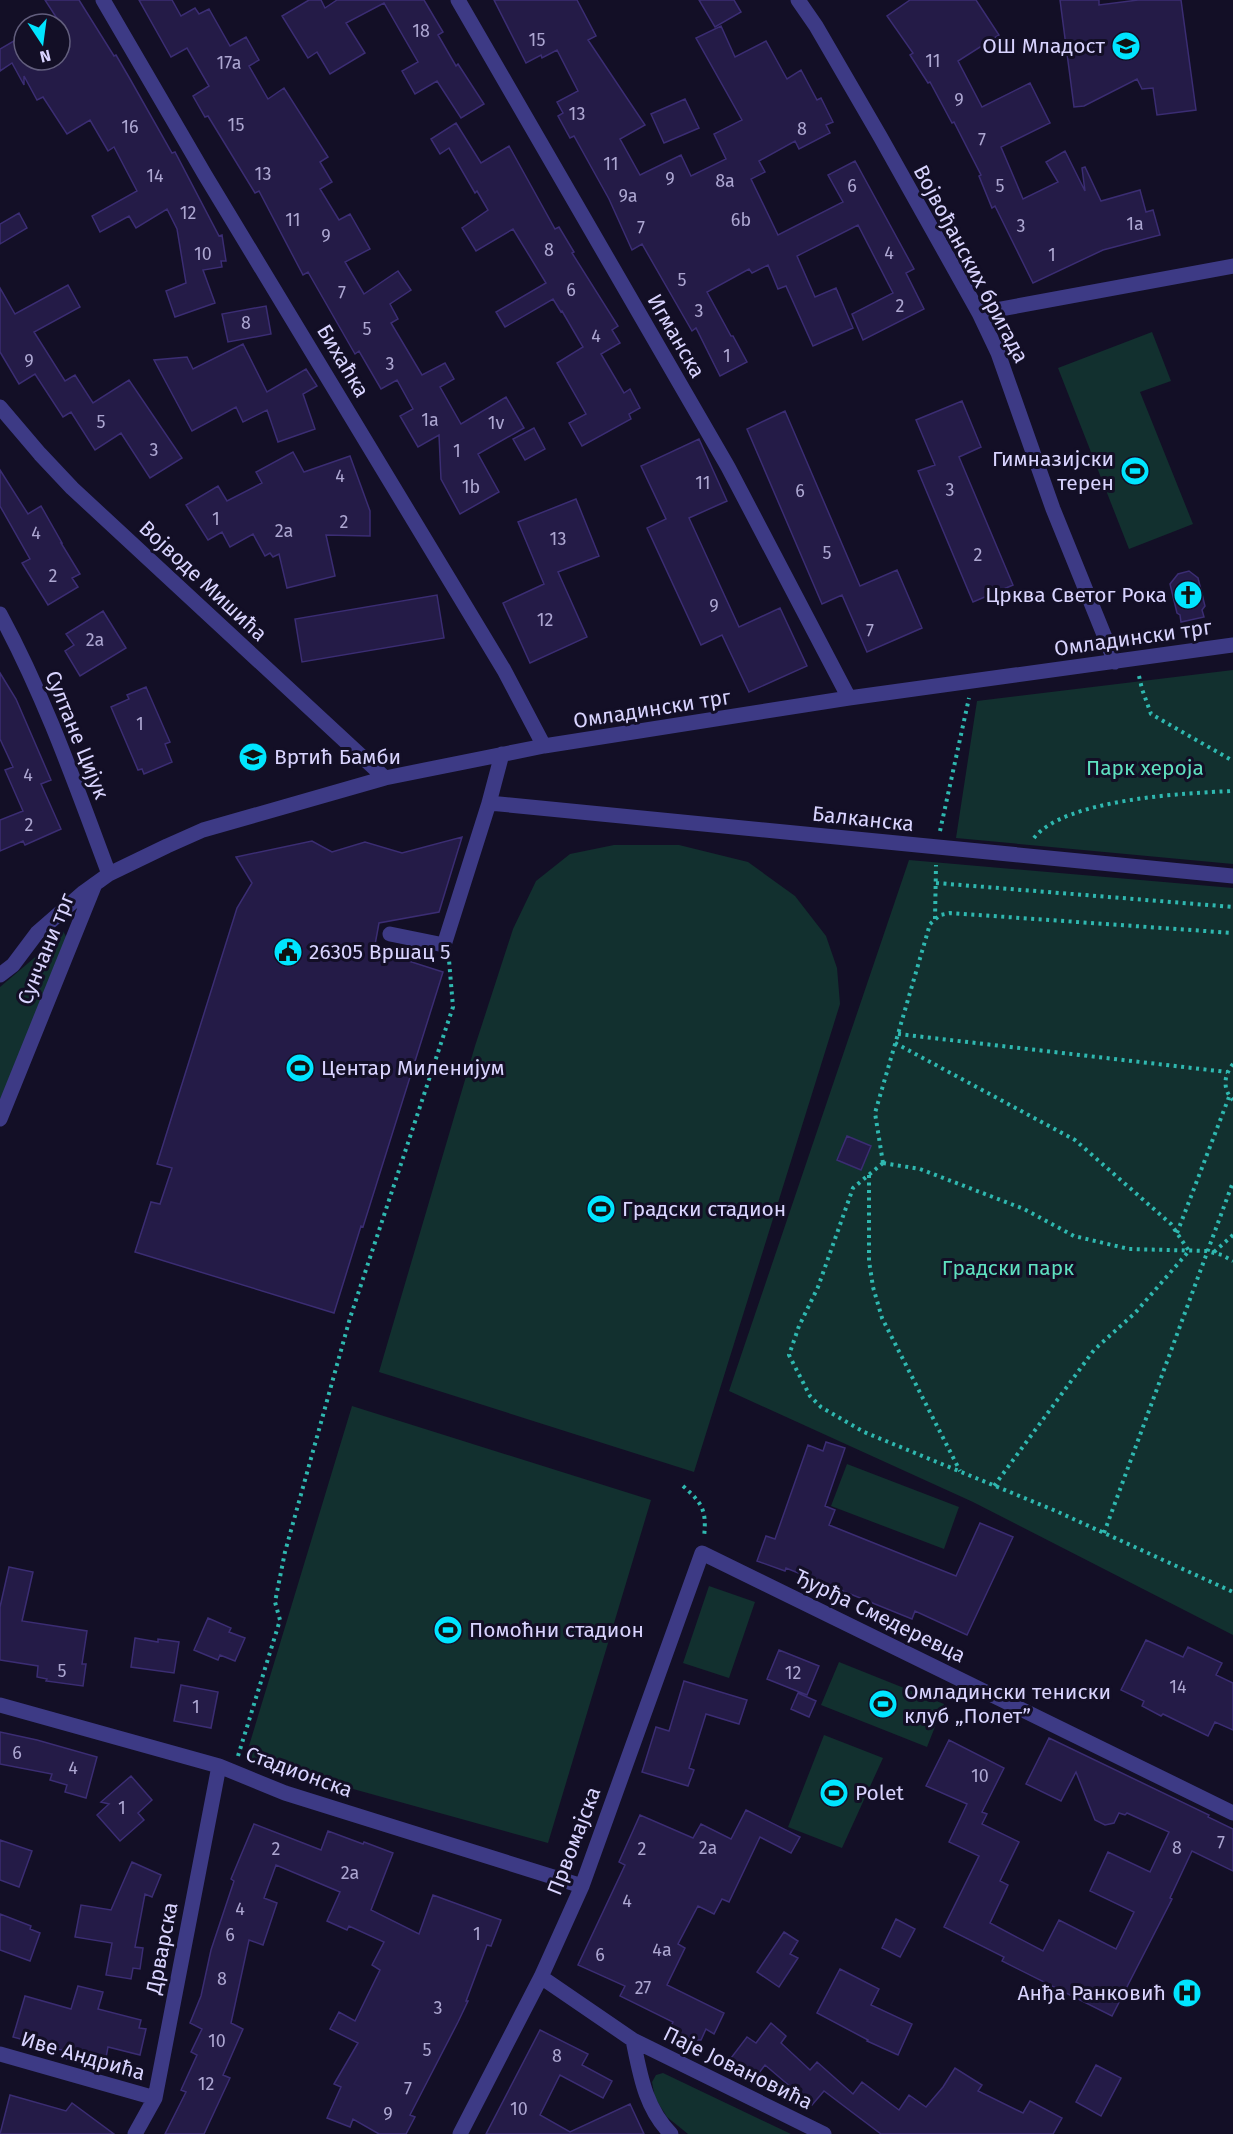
<svg xmlns="http://www.w3.org/2000/svg" width="1233" height="2134" viewBox="0 0 1233 2134" font-family="'Fira Sans',sans-serif">
  <rect width="100%" height="100%" fill="#130f26"/>
  <!-- green -->
  <path fill="#12302f" d="M1152,332L1171,381L1140,392L1193,524L1129,549L1058,368Z
    M1233,670V864L956,838L977,701Z
    M614,845H679L748,862L795,896L826,936L837,968L840,1004L694,1472L379,1372L475,1046L513,929L536,881L570,854Z
    M909,860L1233,888V1635L973,1502L729,1391Z
    M63,931L69,942L0,1100V987L47,947Z
    M352,1406L651,1500L548,1843L245,1759Z
    M847,1464L959,1507L944,1549L831,1506Z
    M709,1586L755,1602L729,1678L683,1663Z
    M839,1662L944,1704L927,1747L821,1705Z
    M824,1735L883,1758L842,1848L788,1827Z
    M663,2073L791,2134H688L667,2117L655,2098L652,2082L656,2075Z"/>
  <!-- building -->
  <path fill="#241b47" stroke="#3b2d73" stroke-width="1.5" d="M45,0H79L114,56L116,55L130,79L172,153L175,152L219,236L222,235L226,261H221L222,267L203,270L215,303L175,317L166,291L186,283L177,229L167,209L136,228L129,216L100,232L92,216L137,191L114,147L108,151L90,120L67,134L43,97L37,100L24,76V85L12,63L0,71V49L24,35V60H60V23Z
    M139,0H172L181,16L195,8L199,14L209,9L230,46L246,37L259,60L249,66L268,99L284,88L328,157L320,162L332,182L320,189L339,220L350,214L370,249L345,262L364,294L398,271L411,290L390,304L398,319L391,323L422,375L445,363L454,379L440,387L461,424L506,397L524,428L478,454L499,492L460,514L441,479L439,435L418,447L400,416L413,409L397,380L381,389L359,351L355,354L308,272L303,275L259,191L255,193L208,116L205,117L193,96L209,86L187,48L171,57Z
    M309,0H321L325,8L337,0H424L443,32L438,35L456,66L458,64L484,104L461,118L437,81L415,94L402,71L418,62L384,3L346,23L365,53L330,74L317,52L308,58L282,16Z
    M494,0H577L596,36L588,40L645,125L620,139L640,175L681,155L691,176L726,159L714,134L742,120L696,38L721,26L735,57L766,41L787,79L801,70L817,100L821,98L833,122L826,125L830,133L799,149L795,141L759,161L765,172L751,179L778,235L843,202L828,175L855,161L914,269L906,273L924,309L863,340L852,314L893,293L858,225L797,256L815,297L836,288L853,328L813,346L786,286L778,289L768,265L752,273L749,269L707,292L731,336H733L747,362L720,376L696,328L692,331L642,244L632,250L609,199L574,136L570,138L558,116L563,113L557,102L578,91L557,50L542,58L541,55L526,63Z
    M699,0H734L741,12L715,27Z
    M910,0H976L999,35L958,61L982,107L1030,83L1050,123L1001,147L1023,199L1058,182L1046,162L1065,151L1085,191L1082,168L1085,167L1101,201L1140,190L1146,212L1153,210L1160,235L1103,250L1033,283L995,206L992,208L979,176L981,175L954,122L952,123L930,82L928,83L910,55L913,53L887,16Z
    M1060,0H1099V5L1138,0H1181L1196,110L1157,115L1153,88L1142,89L1137,79L1084,106L1074,107Z
    M685,99L699,128L664,143L651,114Z
    M456,123L481,163L509,146L555,229L559,227L574,252L572,253L618,326L612,330L620,343L601,354L624,393L630,389L640,408L629,414L631,419L582,446L569,423L586,414L557,363L583,347L562,311L561,312L553,299L505,327L496,312L546,283L513,229L476,251L462,228L488,210L477,191L475,193L449,148L440,154L431,139Z
    M19,213L27,228L0,244V224Z
    M68,285L80,307L34,332L65,381L75,375L93,403L129,380L182,458L150,478L121,433L95,450L71,412L63,417L35,374L19,384L0,352V288L15,314Z
    M266,306L271,334L228,342L222,314Z
    M243,344L267,392L306,369L317,386L303,394L315,429L278,442L267,410L243,422L236,407L192,431L154,360L187,357L193,369Z
    M962,401L981,447L959,457L1013,585L973,602L918,471L935,465L916,420Z
    M785,411L860,586L897,570L922,628L867,652L842,595L822,604L747,429Z
    M534,428L545,449L525,460L513,439Z
    M699,439L727,501L689,518L739,627L780,608L807,666L749,692L722,635L701,645L647,528L666,519L641,466Z
    M293,452L304,472L350,456L370,511V536L326,535L335,576L287,588L279,554L273,557L270,553L265,556L253,534L230,547L222,532L208,540L186,505L218,486L227,501L262,483L256,472Z
    M0,470L28,514L41,506L62,543H61L80,574L72,578L78,587L48,605L22,563L30,559L0,506Z
    M576,499L599,556L558,572L587,637L530,663L503,603L544,584L518,522Z
    M1189,571L1198,578L1205,606L1202,610L1204,617L1181,622L1180,615L1177,613L1170,584L1178,574Z
    M437,595L444,638L302,662L295,619Z
    M103,611L126,648L80,676L65,651L74,645L66,634Z
    M0,673L16,699L51,780L41,784L61,829L25,845L23,841L0,851V820L23,811L5,770L13,767L0,739Z
    M146,687L170,742L165,744L172,762L144,774L142,769L138,770L111,707L129,699L127,695Z
    M462,837L439,912L379,923L374,950L443,972L363,1227L361,1226L334,1313L135,1252L151,1202L160,1204L172,1168L157,1164L237,908L252,883L236,857L312,841L332,852L365,842L402,853Z
    M847,1136L871,1146L861,1170L837,1160Z
    M826,1442L845,1448L825,1506L835,1510L829,1525L956,1576L980,1523L1013,1537L967,1635L915,1611L912,1619L786,1568L785,1571L757,1561L766,1536L775,1539L808,1445L823,1451Z
    M9,1567L33,1572L22,1621L87,1631L82,1664H86L83,1686L46,1681L47,1679L37,1677L38,1666L0,1660V1607Z
    M208,1618L231,1628L229,1632L245,1638L235,1661L220,1655L218,1660L194,1650Z
    M135,1638L158,1642V1639L179,1642L174,1673L131,1667Z
    M1146,1640L1183,1657L1188,1647L1222,1663L1216,1675L1233,1683V1730L1215,1722L1208,1736L1163,1714L1161,1716L1142,1706L1144,1701L1121,1690Z
    M779,1650L819,1666L807,1695L767,1679Z
    M684,1681L747,1700L739,1724L706,1714L689,1768L694,1770L688,1786L642,1772L656,1727L669,1731Z
    M181,1685L218,1692L211,1728L174,1721Z
    M798,1693L816,1701L809,1717L791,1709Z
    M0,1732L37,1740L97,1757L86,1798L65,1792L67,1785L50,1780L52,1774L0,1764Z
    M1049,1738L1209,1815L1208,1817L1233,1829V1871L1192,1851L1170,1898L1172,1899L1112,2016L1002,1961L1004,1957L944,1927L979,1856L949,1842L967,1804L926,1786L949,1740L1004,1768L982,1812L987,1814L982,1824L1019,1842L1000,1881L1008,1885L990,1923L1043,1951L1059,1920L1116,1949L1134,1912L1090,1891L1108,1852L1150,1872L1169,1832L1127,1813L1125,1815L1119,1813L1114,1823L1105,1825L1095,1820L1076,1772L1061,1801L1026,1784Z
    M131,1776L152,1800L138,1813L144,1820L120,1841L97,1815L109,1804L101,1802Z
    M746,1810L800,1837L791,1853L760,1837L729,1902L722,1899L714,1914L698,1906L678,1944L685,1948L667,1985L724,2013L714,2034L706,2029L701,2040H694L670,2028L673,2022L620,1996L625,1986L578,1965L625,1865L619,1862L640,1815L693,1838L701,1824L731,1839Z
    M254,1824L321,1850L328,1831L363,1844L364,1842L393,1853L371,1910L419,1934L433,1895L501,1920L491,1946L487,1945L466,2001H468L458,2022L410,2115L415,2117L406,2134H379L353,2119L350,2127L327,2118L341,2087L334,2084L358,2043L330,2029L339,2012L355,2021L380,1970L372,1965L384,1942L349,1926L347,1930L327,1921L340,1892L276,1865L264,1898L277,1903L263,1945L249,1940L231,2023L243,2029L223,2075L230,2078L204,2134H165L186,2092L181,2090L197,2055L191,2052L202,2029L190,2023L201,1996L211,1950L234,1881L231,1879Z
    M0,1840L32,1851L19,1887L0,1880Z
    M132,1862L161,1875L152,1897L145,1894L135,1947L143,1948L140,1969L133,1968L131,1979L106,1975L112,1943L75,1937L81,1905L111,1910Z
    M0,1914L31,1926L30,1929L40,1933L30,1961L0,1950Z
    M896,1919L915,1929L900,1957L882,1948Z
    M784,1932L798,1941L790,1954L798,1958L779,1987L757,1972Z
    M840,1969L879,1989L871,2005L912,2024L898,2055L867,2041L868,2040L817,2013Z
    M78,1986L103,1992L98,2009L141,2020L139,2028L146,2029L140,2055L108,2047L104,2068L67,2059L69,2052L13,2037L25,1996L71,2009Z
    M771,2023L786,2036L781,2043L810,2070L817,2062L853,2094L862,2082L899,2110L909,2095L926,2107L943,2087L955,2068L982,2085L978,2091L1023,2113L1030,2101L1062,2118L1053,2134H881L824,2091L812,2105L765,2065L756,2077L731,2058L747,2037L756,2043Z
    M540,2030L588,2054L582,2065L612,2081L603,2098L560,2075L540,2115L570,2132L630,2104L644,2134H486Z
    M1096,2065L1121,2078L1101,2116L1076,2102Z
    M10,2095L66,2111L72,2103L114,2134H0Z"/>
  <g fill="none" stroke-linecap="round" stroke-linejoin="round">
    <!-- path -->
    <path stroke="#2fb8b0" stroke-width="4" stroke-dasharray="3 4.5" stroke-linecap="butt" d="M1139,676L1142,689L1151,714L1233,761
      M940,831L969,698
      M1034,838C1064,799 1185,793 1233,791
      M936,883L1233,907
      M935,919L936,865
      M898,1034L1227,1072
      M895,1043L1075,1140L1171,1224L1189,1251L1135,1313L1094,1350L994,1486
      M1233,1064C1224,1075 1222,1089 1233,1100
      M883,1163L853,1188L818,1287L799,1326L789,1355L810,1396L821,1407L864,1432L1056,1511L1233,1592
      M883,1163L875,1113L930,924L940,915L950,913L1233,933
      M883,1163L920,1169L1024,1209L1074,1236L1129,1249L1207,1251L1222,1255L1233,1261
      M869,1175V1261L873,1287L882,1318L960,1471
      M1177,1233L1229,1097
      M1214,1252L1233,1235
      M683,1486C702,1503 707,1510 704,1537
      M1104,1533L1233,1182
      M238,1756L280,1620L275,1602L285,1552L350,1318L453,1007L449,960"/>
    <!-- minor -->
    <path stroke="#3d3a85" stroke-width="15" d="M103,0L205,175L504,670L544,746
      M458,0L728,467L849,698
      M798,0L816,26L881,138L979,313L998,353L1053,509L1115,662
      M979,313L1233,266
      M0,407L40,454L72,488L385,778
      M0,614C45,697 76,786 109,874
      M489,803L1233,876
      M390,934L444,945L489,803L502,754
      M0,975L13,965L37,933L84,892L109,874L167,846L203,830L385,778L544,746L849,698L1233,645
      M0,1119L95,884
      M0,1705L219,1766L285,1793L582,1886
      M541,1977L633,2040L824,2134
      M633,2040C640,2074 645,2108 671,2134
      M0,2054L155,2098
      M135,2134L155,2098L219,1766
      M460,2134L541,1977L582,1886L702,1553L1233,1813"/>
  </g>
  <!-- icons -->
  <defs>
    <g id="school-disc" transform="scale(1.5)"><circle r="9.5" fill="#00e5ff" stroke="#130f26"/><path d="M0-5L7-2L0 1L-7-2ZM-4 1L0 2.5L4 1V4Q0 6-4 4Z" fill="#111"/></g>
    <g id="stadium-disc" transform="scale(1.5)"><circle r="9.5" fill="#00e5ff" stroke="#130f26"/><path d="M0-5a6.5 5 0 1 0 0 10a6.5 5 0 1 0 0-10ZM-3.5-1.8h7v3.6h-7Z" fill="#111"/></g>
    <g id="church-disc" transform="scale(1.5)"><circle r="9.5" fill="#00e5ff" stroke="#130f26"/><path d="M-1.2-6h2.4v3.5h3.3v2.4h-3.3V6h-2.4V-.1h-3.3v-2.4h3.3Z" fill="#111"/></g>
    <g id="civic-disc" transform="scale(1.5)"><circle r="9.5" fill="#00e5ff" stroke="#130f26"/><path d="M-.6-6.5H3V-4.5H.6V-3L4-1V1h2V6H-6V1h2V-1L-.6-3ZM-1.2 2.5V6h2.4V2.5Z" fill="#111"/></g>
    <g id="hospital-disc" transform="scale(1.5)"><circle r="9.5" fill="#00e5ff" stroke="#130f26"/><path d="M-5-5h3v3.5h4V-5h3V5h-3V1.5h-4V5h-3Z" fill="#111"/></g>
  </defs>
  <g fill-rule="evenodd">
    <use href="#school-disc" x="1126" y="46"/>
    <use href="#stadium-disc" x="1135" y="471"/>
    <use href="#church-disc" x="1188" y="595"/>
    <use href="#school-disc" x="253" y="757"/>
    <use href="#civic-disc" x="288" y="952"/>
    <use href="#stadium-disc" x="300" y="1068"/>
    <use href="#stadium-disc" x="601" y="1209"/>
    <use href="#stadium-disc" x="448" y="1630"/>
    <use href="#stadium-disc" x="883" y="1704"/>
    <use href="#stadium-disc" x="834" y="1793"/>
    <use href="#hospital-disc" x="1187" y="1993"/>
  </g>
  <g text-anchor="middle" dominant-baseline="central" stroke-width="6" stroke-linejoin="round" paint-order="stroke">
    <!-- number labels -->
    <g font-size="18" fill="#aca6d1">
      <text x="421" y="31">18</text>
      <text x="537" y="40">15</text>
      <text x="933" y="61">11</text>
      <text x="229" y="63">17a</text>
      <text x="959" y="100">9</text>
      <text x="577" y="114">13</text>
      <text x="236" y="125">15</text>
      <text x="130" y="127">16</text>
      <text x="802" y="129">8</text>
      <text x="982" y="140">7</text>
      <text x="611" y="164">11</text>
      <text x="263" y="174">13</text>
      <text x="155" y="176">14</text>
      <text x="670" y="179">9</text>
      <text x="725" y="181">8a</text>
      <text x="852" y="186">6</text>
      <text x="1000" y="186">5</text>
      <text x="628" y="196">9a</text>
      <text x="188" y="213">12</text>
      <text x="293" y="220">11</text>
      <text x="741" y="220">6b</text>
      <text x="1135" y="224">1a</text>
      <text x="1021" y="226">3</text>
      <text x="641" y="228">7</text>
      <text x="326" y="236">9</text>
      <text x="549" y="250">8</text>
      <text x="889" y="253">4</text>
      <text x="203" y="254">10</text>
      <text x="1052" y="255">1</text>
      <text x="682" y="280">5</text>
      <text x="571" y="290">6</text>
      <text x="342" y="293">7</text>
      <text x="900" y="306">2</text>
      <text x="699" y="311">3</text>
      <text x="246" y="323">8</text>
      <text x="367" y="329">5</text>
      <text x="596" y="336">4</text>
      <text x="727" y="356">1</text>
      <text x="29" y="361">9</text>
      <text x="390" y="364">3</text>
      <text x="430" y="420">1a</text>
      <text x="101" y="422">5</text>
      <text x="496" y="423">1v</text>
      <text x="154" y="450">3</text>
      <text x="457" y="451">1</text>
      <text x="340" y="476">4</text>
      <text x="703" y="483">11</text>
      <text x="471" y="487">1b</text>
      <text x="950" y="490">3</text>
      <text x="800" y="491">6</text>
      <text x="216" y="519">1</text>
      <text x="344" y="522">2</text>
      <text x="284" y="531">2a</text>
      <text x="36" y="533">4</text>
      <text x="558" y="539">13</text>
      <text x="827" y="553">5</text>
      <text x="978" y="555">2</text>
      <text x="53" y="576">2</text>
      <text x="714" y="606">9</text>
      <text x="545" y="620">12</text>
      <text x="870" y="631">7</text>
      <text x="95" y="640">2a</text>
      <text x="140" y="724">1</text>
      <text x="28" y="775">4</text>
      <text x="29" y="825">2</text>
      <text x="62" y="1671">5</text>
      <text x="793" y="1673">12</text>
      <text x="1178" y="1687">14</text>
      <text x="196" y="1707">1</text>
      <text x="17" y="1753">6</text>
      <text x="73" y="1768">4</text>
      <text x="980" y="1776">10</text>
      <text x="122" y="1808">1</text>
      <text x="1221" y="1843">7</text>
      <text x="708" y="1848">2a</text>
      <text x="1177" y="1848">8</text>
      <text x="276" y="1849">2</text>
      <text x="642" y="1849">2</text>
      <text x="350" y="1873">2a</text>
      <text x="627" y="1901">4</text>
      <text x="240" y="1909">4</text>
      <text x="477" y="1934">1</text>
      <text x="230" y="1935">6</text>
      <text x="662" y="1950">4a</text>
      <text x="600" y="1955">6</text>
      <text x="222" y="1979">8</text>
      <text x="643" y="1988">27</text>
      <text x="438" y="2008">3</text>
      <text x="217" y="2041">10</text>
      <text x="427" y="2050">5</text>
      <text x="557" y="2056">8</text>
      <text x="206" y="2084">12</text>
      <text x="408" y="2089">7</text>
      <text x="519" y="2109">10</text>
      <text x="388" y="2114">9</text>
    </g>
    <!-- poi labels -->
    <g font-size="21" fill="#d9d4ff" stroke="#130f26" text-anchor="start">
      <text x="1105" y="46" text-anchor="end">ОШ Младост</text>
      <text x="1114" y="459" text-anchor="end">Гимназијски<tspan x="1114" dy="24">терен</tspan></text>
      <text x="1167" y="595" text-anchor="end">Црква Светог Рока</text>
      <text x="274" y="757">Вртић Бамби</text>
      <text x="309" y="952">26305 Вршац 5</text>
      <text x="321" y="1068">Центар Миленијум</text>
      <text x="622" y="1209">Градски стадион</text>
      <text x="469" y="1630">Помоћни стадион</text>
      <text x="904" y="1692">Омладински тениски<tspan x="904" dy="24">клуб „Полет”</tspan></text>
      <text x="855" y="1793">Polet</text>
      <text x="1166" y="1993" text-anchor="end">Анђа Ранковић</text>
    </g>
    <!-- street labels -->
    <g font-size="21" fill="#d9d4ff" stroke="#130f26">
      <text transform="translate(971 264) rotate(62)">Војвођанских бригада</text>
      <text transform="translate(676 336) rotate(60)">Игманска</text>
      <text transform="translate(343 361) rotate(59)">Бихаћка</text>
      <text transform="translate(203 581) rotate(43)">Војводе Мишића</text>
      <text transform="translate(1133 638) rotate(-8)">Омладински трг</text>
      <text transform="translate(652 709) rotate(-9)">Омладински трг</text>
      <text transform="translate(77 735) rotate(68)">Султане Цијук</text>
      <text transform="translate(863 819) rotate(6)">Балканска</text>
      <text transform="translate(46 949) rotate(-68)">Сунчани трг</text>
      <text transform="translate(880 1616) rotate(26)">Ђурђа Смедеревца</text>
      <text transform="translate(299 1772) rotate(20)">Стадионска</text>
      <text transform="translate(574 1841) rotate(-69)">Првомајска</text>
      <text transform="translate(162 1948) rotate(-79)">Дрварска</text>
      <text transform="translate(83 2056) rotate(16)">Иве Андрића</text>
      <text transform="translate(738 2068) rotate(26)">Паје Јовановића</text>
    </g>
    <!-- park labels -->
    <g font-size="21" fill="#5fe0c0" stroke="#130f26">
      <text x="1145" y="768">Парк хероја</text>
      <text x="1008" y="1268">Градски парк</text>
    </g>
  </g>
  <!-- north arrow -->
  <g transform="translate(42 42) rotate(167)"><circle r="28" fill="#130f26" stroke="#625e7d" stroke-width="1.5"/>
  <path d="M0-4.5L10 22L0 15L-10 22Z" fill="#00e5ff"/>
  <text y="-9" font-size="16" font-weight="bold" text-anchor="middle" fill="#d9d4ff">N</text>
  </g>
</svg>
